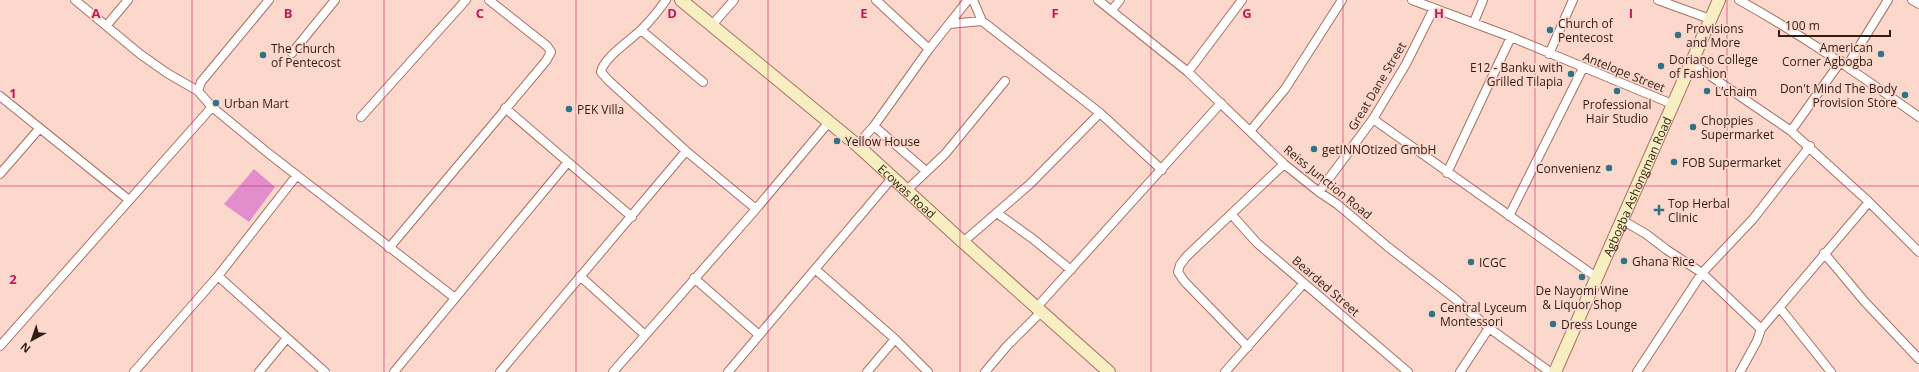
<svg xmlns="http://www.w3.org/2000/svg" width="1919" height="372" viewBox="0 0 1919 372" font-family="'Open Sans',sans-serif">
  <rect width="100%" height="100%" fill="#fcd7cc"/>
  <!-- garden -->
  <path fill="#e38ecc" d="M254,169L275,187L249,222L224,204Z"/>
  <g fill="none" stroke-linecap="round" stroke-linejoin="round">
    <!-- street casing -->
    <g stroke="#a77161" stroke-width="10">
      <path id="street" d="M75,0L140,54L167,73L198,91L212,107L268,153L455,298
        M666,0C659,10 651,20 642,29C632,39 603,58 601,72L608,80L686,151L756,209
        M876,0L929,49
        M973,0L982,21L1100,113L1162,170
        M1098,0L1188,72L1284,164L1319,192L1337,204L1388,247L1454,298L1489,328L1550,372
        M1412,0L1511,37L1672,104
        M1658,0L1710,19
        M1739,0C1802,35 1860,75 1919,117
        M1912,0L1919,4
        M1112,10L1120,0
        M1474,22L1483,0
        M949,24L982,21
        M107,25L128,0
        M712,25L734,0
        M641,30L703,82
        M292,53L335,0
        M1549,54L1573,0
        M1690,62L1791,131L1869,202L1919,252
        M1847,66L1888,0
        M1188,72L1242,0
        M198,91L201,82L269,0
        M0,96L129,200
        M505,108L632,217
        M361,117L466,0
        M1373,119L1596,277
        M874,126L926,171
        M1251,130L1285,89L1342,0
        M1791,131L1841,61
        M857,145L874,126L929,49L968,0
        M1447,173L1511,37
        M0,174L39,129
        M907,190L945,154L1005,81
        M1319,192L1373,119L1406,64L1434,8
        M997,213L1033,239L1071,270
        M1232,215L1257,243L1408,372
        M1509,216L1583,68
        M1622,220L1646,234L1667,250L1702,273L1761,329
        M963,242L1030,184L1100,113
        M389,248L546,61L551,52L547,46L489,0
        M1824,253L1865,302L1919,359
        M815,269L895,339L928,372
        M218,276L325,372
        M580,276L644,334
        M694,278L759,335
        M1036,308L1221,103
        M1780,308L1831,372
        M0,346L212,107
        M1248,347L1184,281L1178,272L1180,265L1186,257L1284,164
        M134,372L218,276L297,175
        M259,372L287,338
        M394,372L568,162
        M500,372L686,151
        M613,372L756,209L829,122
        M728,372L893,177
        M867,372L895,339
        M985,372L1007,346L1041,312
        M1225,372L1304,283
        M1460,372L1489,328
        M1637,372L1702,273L1753,219L1810,146
        M1740,372L1757,341L1761,329L1869,202"/>
    </g>
    <!-- secondary casing -->
    <g stroke="#a77161" stroke-width="14">
      <g id="secondary">
        <path id="s1" d="M681,0L857,145L963,242L1109,372"/>
        <path id="s2" d="M1555,372L1719,0"/>
      </g>
    </g>
    <!-- street -->
    <use href="#street" stroke="#fff" stroke-width="8"/>
    <!-- secondary -->
    <use href="#secondary" stroke="#f7eec2" stroke-width="12"/>
  </g>
  <!-- grid -->
  <path fill="none" stroke="#c2185b" stroke-width="1" stroke-opacity="0.55" d="M192,0V372M384,0V372M576,0V372M768,0V372M960,0V372M1151,0V372M1343,0V372M1535,0V372M1727,0V372M0,186H1919"/>
  <!-- markers -->
  <g fill="#307384" stroke="#fcd7cc" stroke-width="1.5">
    <circle cx="1550" cy="30" r="4"/>
    <circle cx="1678" cy="35" r="4"/>
    <circle cx="1881" cy="54" r="4"/>
    <circle cx="263" cy="55" r="4"/>
    <circle cx="1661" cy="66" r="4"/>
    <circle cx="1571" cy="74" r="4"/>
    <circle cx="1617" cy="91" r="4"/>
    <circle cx="1707" cy="91" r="4"/>
    <circle cx="1905" cy="95" r="4"/>
    <circle cx="216" cy="103" r="4"/>
    <circle cx="569" cy="109" r="4"/>
    <circle cx="1693" cy="127" r="4"/>
    <circle cx="837" cy="141" r="4"/>
    <circle cx="1314" cy="149" r="4"/>
    <circle cx="1674" cy="162" r="4"/>
    <circle cx="1609" cy="168" r="4"/>
    <path d="M1657 204h4v4h4v4h-4v4h-4v-4h-4v-4h4z"/>
    <circle cx="1624" cy="261" r="4"/>
    <circle cx="1471" cy="262" r="4"/>
    <circle cx="1582" cy="277" r="4"/>
    <circle cx="1432" cy="314" r="4"/>
    <circle cx="1553" cy="324" r="4"/>
  </g>
  <g text-anchor="middle" dominant-baseline="central" stroke-width="3.5" stroke-linejoin="round" paint-order="stroke">
    <!-- poi labels -->
    <g font-size="12" fill="#311c15" stroke="#fcd7cc" text-anchor="start">
      <text x="1558" y="23">Church of<tspan x="1558" dy="14">Pentecost</tspan></text>
      <text x="1686" y="28">Provisions<tspan x="1686" dy="14">and More</tspan></text>
      <text x="1873" y="47" text-anchor="end">American<tspan x="1873" dy="14">Corner Agbogba</tspan></text>
      <text x="271" y="48">The Church<tspan x="271" dy="14">of Pentecost</tspan></text>
      <text x="1669" y="59">Doriano College<tspan x="1669" dy="14">of Fashion</tspan></text>
      <text x="1563" y="67" text-anchor="end">E12 - Banku with<tspan x="1563" dy="14">Grilled Tilapia</tspan></text>
      <text x="1897" y="88" text-anchor="end">Don't Mind The Body<tspan x="1897" dy="14">Provision Store</tspan></text>
      <text x="1715" y="91">L’chaim</text>
      <text x="224" y="103">Urban Mart</text>
      <text x="1617" y="104" text-anchor="middle">Professional<tspan x="1617" dy="14">Hair Studio</tspan></text>
      <text x="577" y="109">PEK Villa</text>
      <text x="1701" y="120">Choppies<tspan x="1701" dy="14">Supermarket</tspan></text>
      <text x="845" y="141">Yellow House</text>
      <text x="1322" y="149">getINNOtized GmbH</text>
      <text x="1682" y="162">FOB Supermarket</text>
      <text x="1601" y="168" text-anchor="end">Convenienz</text>
      <text x="1668" y="203">Top Herbal<tspan x="1668" dy="14">Clinic</tspan></text>
      <text x="1632" y="261">Ghana Rice</text>
      <text x="1479" y="262">ICGC</text>
      <text x="1582" y="290" text-anchor="middle">De Nayomi Wine<tspan x="1582" dy="14">&amp; Liquor Shop</tspan></text>
      <text x="1440" y="307">Central Lyceum<tspan x="1440" dy="14">Montessori</tspan></text>
      <text x="1561" y="324">Dress Lounge</text>
    </g>
    <!-- street labels -->
    <g font-size="12" fill="#311c15" stroke="#fcd7cc">
      <text transform="translate(1624 72) rotate(22)">Antelope Street</text>
      <text transform="translate(1377 86) rotate(-59)">Great Dane Street</text>
      <text transform="translate(1328 182) rotate(39)">Reiss Junction Road</text>
      <text stroke="none"><textPath href="#s2" startOffset="203">Agbogba Ashongman Road</textPath></text>
      <text stroke="none"><textPath href="#s1" startOffset="296">Ecowas Road</textPath></text>
      <text transform="translate(1326 286) rotate(41)">Bearded Street</text>
    </g>
  </g>
  <g font-size="13" text-anchor="middle" font-weight="bold" fill="#c2185b" stroke="#fcd7cc" stroke-width="3.5" stroke-linejoin="round" paint-order="stroke">
    <text x="96" y="18">A</text>
    <text x="288" y="18">B</text>
    <text x="480" y="18">C</text>
    <text x="672" y="18">D</text>
    <text x="864" y="18">E</text>
    <text x="1055" y="18">F</text>
    <text x="1247" y="18">G</text>
    <text x="1439" y="18">H</text>
    <text x="1631" y="18">I</text>
    <text x="13" y="98">1</text>
    <text x="13" y="284">2</text>
  </g>
  <!-- north arrow -->
  <g transform="translate(32 340) rotate(220)" stroke="#fcd7cc" stroke-width="3" paint-order="stroke">
  <path d="M0-3L7 15L0 10L-7 15Z" fill="#311c15"/>
  <text y="-6" font-size="11" font-weight="bold" text-anchor="middle" fill="#311c15">N</text>
  </g>
  <!-- scale -->
  <path d="M1779 30v6h111v-6" fill="none" stroke="#311c15" stroke-width="2"/>
  <text x="1785" y="30" font-size="12" fill="#311c15" stroke="#fcd7cc" stroke-width="3" paint-order="stroke">100 m</text>
</svg>
